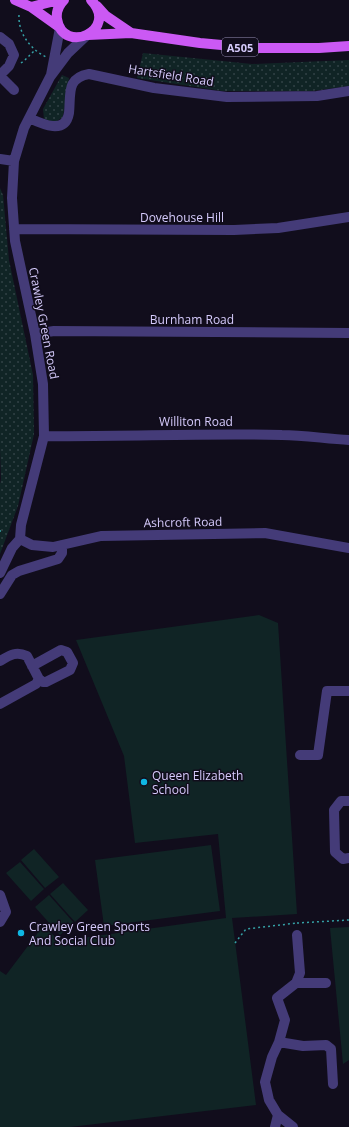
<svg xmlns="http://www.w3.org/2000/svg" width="349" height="1127" viewBox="0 0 349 1127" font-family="'Open Sans',sans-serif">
  <defs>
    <pattern id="grass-dots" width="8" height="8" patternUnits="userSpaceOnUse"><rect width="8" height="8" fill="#102425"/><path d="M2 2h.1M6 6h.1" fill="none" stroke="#324246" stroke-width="1.8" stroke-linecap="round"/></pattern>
  </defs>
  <rect width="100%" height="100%" fill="#110d1c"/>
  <!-- grass -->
  <path fill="url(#grass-dots)" d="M143,53L252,64L349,60V86L312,91H222L137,78Z
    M62,75L69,78L63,117L54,123L44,119L43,109Z
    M0,188L3,195L9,260L33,375L34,434L18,506L0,554V484L1,479L0,448Z"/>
  <!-- green -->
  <path fill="#102425" d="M259,615L278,623L297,914L232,918L256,1105L70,1127H0V971L6,975L43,926L60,941L226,918L218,834L135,843L124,756L76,640Z
    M211,845L220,911L104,926L95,860Z
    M34,849L59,877L45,888L21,860Z
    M20,862L44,889L31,901L6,873Z
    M63,883L88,910L75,922L50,894Z
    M49,895L74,923L60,935L35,907Z
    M349,927V1060L343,1064L330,928Z"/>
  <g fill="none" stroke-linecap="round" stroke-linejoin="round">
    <!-- path -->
    <path stroke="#35a1a6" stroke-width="1.5" stroke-dasharray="2 3" stroke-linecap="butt" d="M19,15C18,33 30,49 46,57
      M21,63L25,60L35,50
      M0,530V532
      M297,923L349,920
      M235,943L246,929L297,923"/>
    <!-- minor -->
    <path stroke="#443b78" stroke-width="10" d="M0,37L9,44L14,55L9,66L0,75
      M51,75L60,28
      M0,76L14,90
      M29,118C42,124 65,135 69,113C71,94 66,78 89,74L154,88L227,97L317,96L349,91
      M0,159L14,161
      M14,229L234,230L278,228L349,217
      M35,334L54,331L349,333
      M44,436C123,437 202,433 282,435C304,435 327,439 349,440
      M20,539L32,545L53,547L101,536L265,533L349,548
      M0,573L12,548L20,539L21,525L44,436L43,384L35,334L15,241L12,198L14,161L24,128L50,77L68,53L86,36
      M0,594L12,575L19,571L58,559L62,553V545
      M0,661C10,655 16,651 27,656L39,679L36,684L0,704
      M32,666L61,650L67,652L73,663L70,670L46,682H43L39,679
      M300,755H318L327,691H349
      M349,801H341L334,810L335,852L343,859L349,858
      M0,895L6,912L0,922
      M297,935L300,973L296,983H326
      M279,1042L303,1046L326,1045L331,1049L333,1084
      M278,1115L293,1127
      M275,1127L278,1115L269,1100L265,1082L272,1057L279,1042L285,1020L277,998L296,983"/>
    <!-- major -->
    <path stroke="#cb59f4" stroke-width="10" d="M15,0L31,7L59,27
      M64,0C59,5 56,12 57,19C63,56 120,30 91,0
      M97,6L106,16L131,33
      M31,7L59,0
      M88,35L131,33L200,43L254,48H319L349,46"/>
  </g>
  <!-- markers -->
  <g fill="#0fb7e3" stroke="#110d1c" stroke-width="1.5">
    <circle cx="144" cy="782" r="4"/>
    <circle cx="21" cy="933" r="4"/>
  </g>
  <g text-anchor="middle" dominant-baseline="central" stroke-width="3" stroke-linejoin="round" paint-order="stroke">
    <!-- shield labels -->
    <rect fill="#110d1c" stroke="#9b92b9" stroke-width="1" x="222" y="38" width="36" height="18" rx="3"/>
    <g font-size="11" font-weight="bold" fill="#d6cbfc">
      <text x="240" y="47">A505</text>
    </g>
    <!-- street labels -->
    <g font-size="12" fill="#d6cbfc" stroke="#110d1c">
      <text transform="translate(171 75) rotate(9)">Hartsfield Road</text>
      <text x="182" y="217">Dovehouse Hill</text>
      <text x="192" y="319">Burnham Road</text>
      <text transform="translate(44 323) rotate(79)">Crawley Green Road</text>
      <text x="196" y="421">Williton Road</text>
      <text transform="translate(183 522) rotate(-1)">Ashcroft Road</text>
    </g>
    <!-- poi labels -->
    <g font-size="12" fill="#d6cbfc" stroke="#110d1c" text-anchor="start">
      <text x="152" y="775">Queen Elizabeth<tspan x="152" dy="14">School</tspan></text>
      <text x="29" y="926">Crawley Green Sports<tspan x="29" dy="14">And Social Club</tspan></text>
    </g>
  </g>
</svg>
